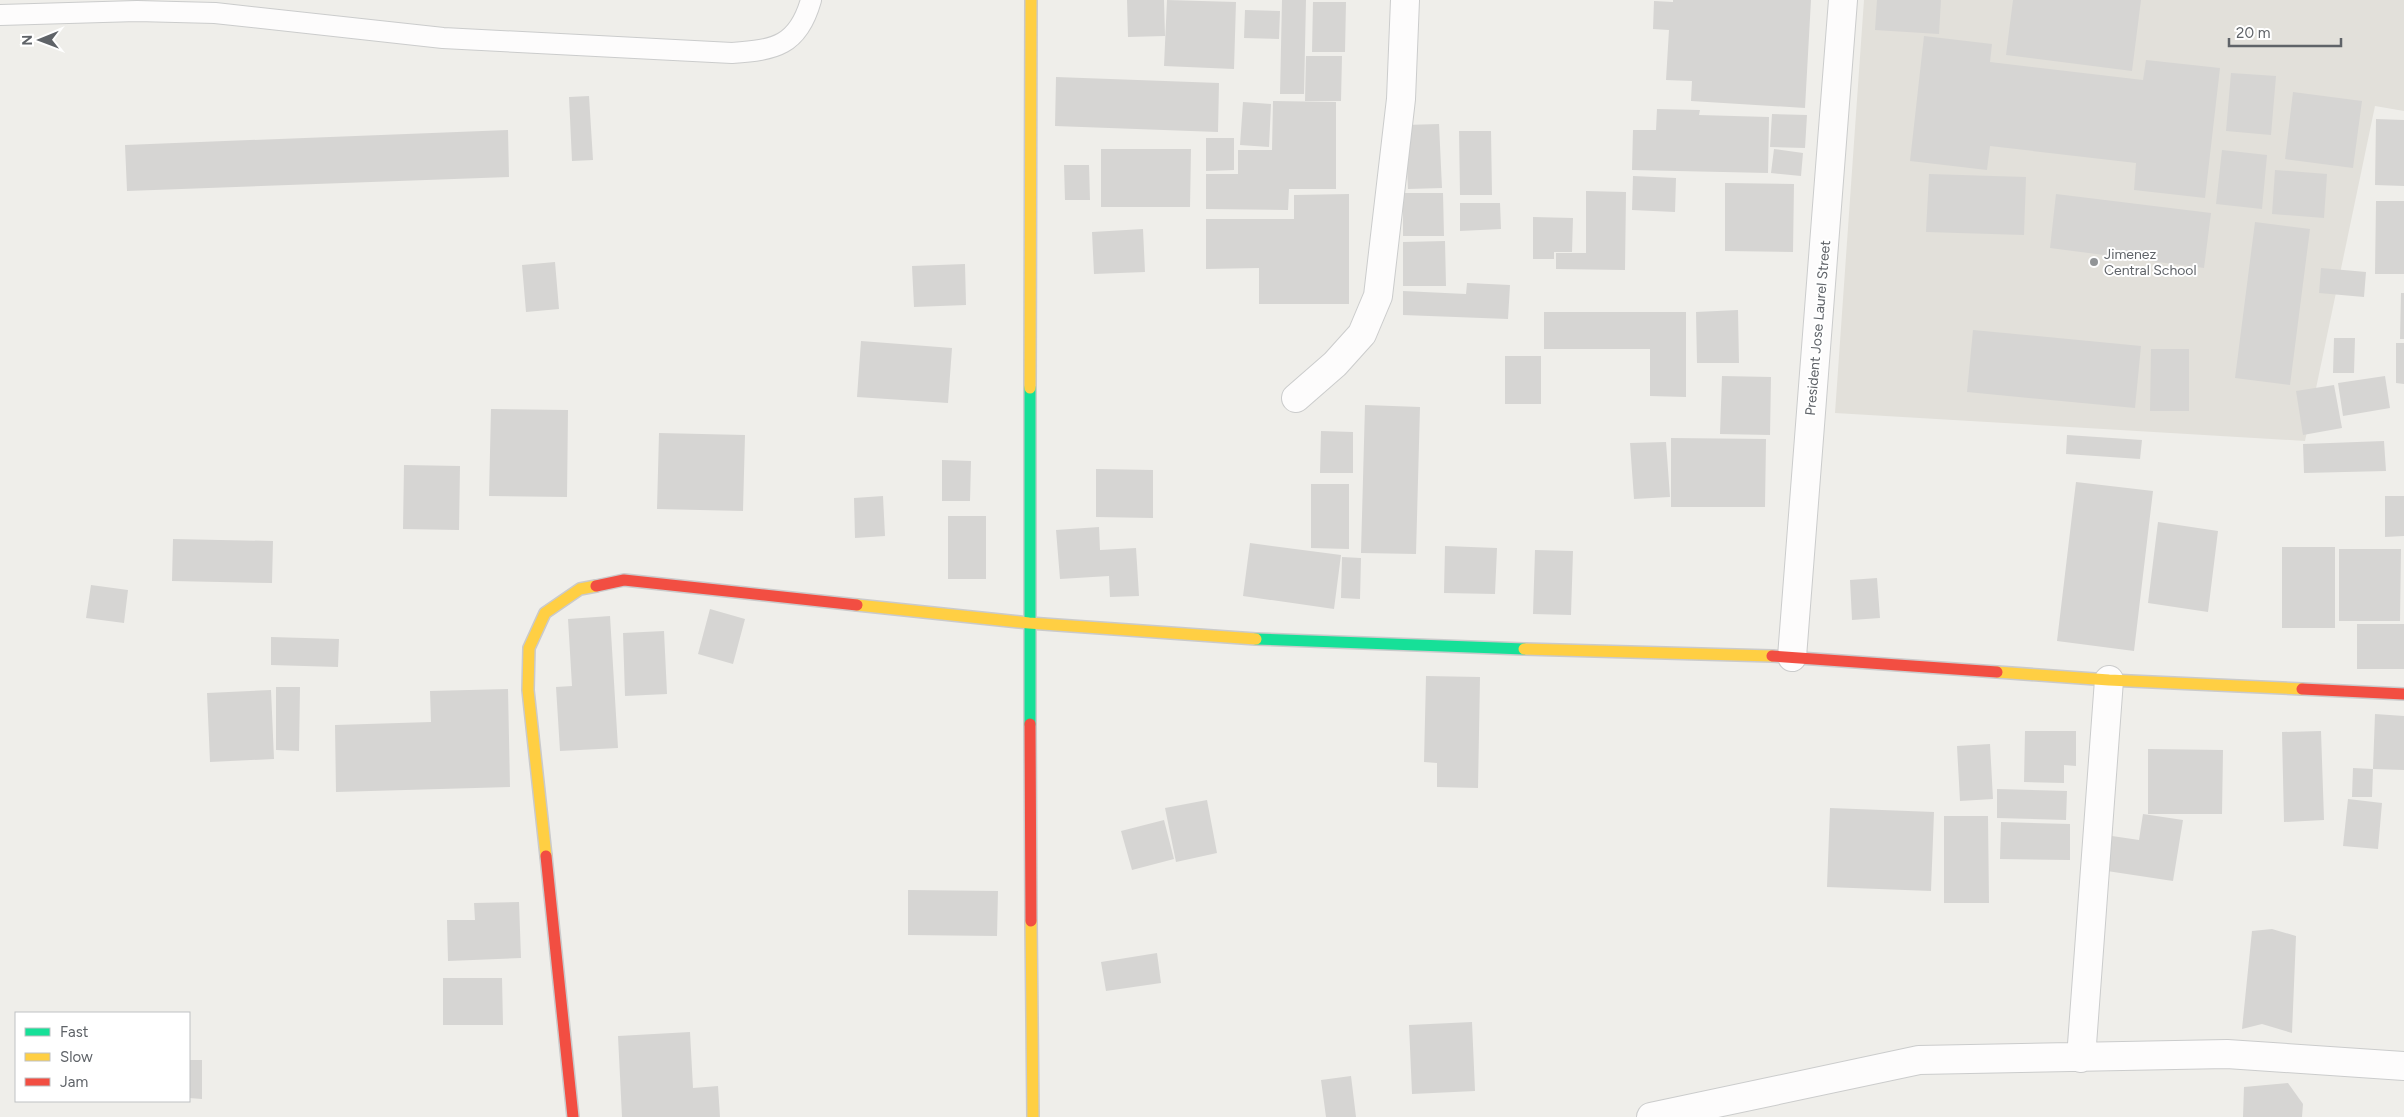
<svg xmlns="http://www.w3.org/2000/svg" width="2404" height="1117" viewBox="0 0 2404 1117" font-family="Figtree,sans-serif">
  <rect width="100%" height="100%" fill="#efeeea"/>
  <!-- education -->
  <path fill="#e2e0da" d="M1864,0H2404V111L2375,106L2305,441L1835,413Z"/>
  <!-- building -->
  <path fill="#d6d5d3" d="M1127,0H1164L1165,36L1128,37Z
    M1167,0L1236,2L1234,69L1164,66Z
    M1282,0H1306L1304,94H1280Z
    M1673,0H1811L1805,108L1691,101L1692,81L1666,80L1669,30L1653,29L1654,1L1673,2Z
    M1877,0H1941L1939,34L1875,30Z
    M2013,0H2141L2132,71L2006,55Z
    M1313,2H1346L1345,52H1312Z
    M1245,10L1280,11L1279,39L1244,38Z
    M1924,36L1992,44L1990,62L2143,80L2146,60L2220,68L2205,198L2134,190L2136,163L1990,146L1987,170L1910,161Z
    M1306,56H1342L1341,101H1305Z
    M2231,73L2276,76L2271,135L2226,131Z
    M1056,77L1219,83L1218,132L1055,126Z
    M2293,92L2362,101L2353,168L2285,159Z
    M589,96L593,160L572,161L569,97Z
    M1273,101L1336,102V189H1289L1288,210L1206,209V174H1238V150H1272Z
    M1243,102L1271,104L1269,147L1240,145Z
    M1657,109L1700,110L1699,115L1769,117L1768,173L1632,170L1633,130H1656Z
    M1772,114L1807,115L1805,148L1770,147Z
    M2376,119L2404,120V186L2375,185Z
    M1439,124L1442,188L1408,189L1405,125Z
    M508,130L509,177L127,191L125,145Z
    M1459,131H1491L1492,195H1460Z
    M1206,138H1234V170L1206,171Z
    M1101,149H1191L1190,207H1101Z
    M1774,149L1803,153L1801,176L1771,173Z
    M2222,150L2267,155L2262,209L2216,204Z
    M1064,165H1089L1090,200H1065Z
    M2275,170L2327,174L2324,218L2272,214Z
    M1929,174L2026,177L2024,235L1926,232Z
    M1633,176L1676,178L1675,212L1632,210Z
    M1725,183L1794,184L1793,252L1725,251Z
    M1586,191L1626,192L1625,270L1556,269V253H1586Z
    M1403,193H1443L1444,236H1403Z
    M1349,194V304H1259V268L1206,269V219H1294V195Z
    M2056,194L2211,213L2204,268L2050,248Z
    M2376,201H2404V274H2375Z
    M1460,203H1500L1501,229L1460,231Z
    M1533,217L1573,218L1572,252H1554V259H1533Z
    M2255,222L2310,229L2290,385L2235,378Z
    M1143,229L1145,272L1094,274L1092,232Z
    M1445,241L1446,286H1403V242Z
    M555,262L559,309L526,312L522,265Z
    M965,264L966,305L914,307L912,266Z
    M2321,268L2366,272L2364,297L2319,293Z
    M1467,283L1510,285L1508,319L1403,315V291L1466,294Z
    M2401,293H2404V339H2400Z
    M1738,310L1739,363H1697L1696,312Z
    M1544,312H1686V397L1650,396V349H1544Z
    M1973,330L2141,346L2135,408L1967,392Z
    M2334,338H2355L2354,373H2333Z
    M861,341L952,348L948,403L857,397Z
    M2396,343H2404V384L2396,383Z
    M2151,349H2189V411H2150Z
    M1505,356H1541V404H1505Z
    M1722,376L1771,377L1770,435L1720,434Z
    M2385,376L2390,408L2343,416L2338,383Z
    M2334,385L2342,428L2303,435L2296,391Z
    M1365,405L1420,407L1416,554L1361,553Z
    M491,409L568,410L567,497L489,496Z
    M1321,431L1353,432V473H1320Z
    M659,433L745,435L743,511L657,509Z
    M2067,435L2142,440L2140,459L2066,454Z
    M1671,438L1766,439L1765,507H1671Z
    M2384,441L2386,471L2304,473L2303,444Z
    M1666,442L1670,497L1634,499L1630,443Z
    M942,460L971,461L970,501H942Z
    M404,465L460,466L459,530L403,529Z
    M1096,469L1153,470V518L1096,517Z
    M2076,482L2153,491L2134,651L2057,641Z
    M1311,484H1349V549L1311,548Z
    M883,496L885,536L855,538L854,498Z
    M2385,496H2404V536L2385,537Z
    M948,516H986V579H948Z
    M2158,522L2218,531L2208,612L2148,603Z
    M1099,527L1100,550L1136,548L1139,596L1110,597L1109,576L1060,579L1056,530Z
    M173,539L273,541L272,583L172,581Z
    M1250,543L1341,555L1334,609L1243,596Z
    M1445,546L1497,548L1495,594L1444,593Z
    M2282,547H2335V628H2282Z
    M2339,549H2401L2400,621H2339Z
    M1535,550L1573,551L1571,615L1533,614Z
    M1342,557L1361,558L1360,599L1341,598Z
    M1877,578L1880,618L1852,620L1850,580Z
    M91,585L128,590L124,623L86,618Z
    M710,609L745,619L733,664L698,654Z
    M610,616L618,748L560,751L556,687L572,686L568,619Z
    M2357,624H2404V669H2357Z
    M664,631L667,694L625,696L623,633Z
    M271,637L339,639L338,667L271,665Z
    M1426,676L1480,677L1478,788L1437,787V763L1424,762Z
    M276,687H300L299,751L276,750Z
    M508,689L510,787L336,792L335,725L431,722L430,691Z
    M271,690L274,759L210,762L207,693Z
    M2375,714L2404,716V770L2373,769L2372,797H2352L2353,768L2373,769Z
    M2025,731H2076V766L2064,765V783L2024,782Z
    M2321,731L2324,820L2284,822L2282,732Z
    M1990,744L1993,799L1960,801L1957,746Z
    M2148,749L2223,750L2222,814H2148Z
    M1997,789L2067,791L2066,820L1997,818Z
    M2348,799L2382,803L2378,849L2343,846Z
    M1207,800L1217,853L1176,862L1165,808Z
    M1830,808L1934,812L1931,891L1827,887Z
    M2143,814L2183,820L2173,881L2107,871L2112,836L2139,840Z
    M1944,816H1988L1989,903H1944Z
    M1164,820L1174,859L1132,870L1121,831Z
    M2001,822L2070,824V860L2000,859Z
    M908,890L998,891L997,936L908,935Z
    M519,902L521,958L448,961L447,920H475L474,903Z
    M2272,929L2296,936L2292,1033L2262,1024L2242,1029L2252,931Z
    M1157,953L1161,983L1106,991L1101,962Z
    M443,978H502L503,1025H443Z
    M1472,1022L1475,1091L1412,1094L1409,1025Z
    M690,1032L693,1088L718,1086L720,1117H622L618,1036Z
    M189,1060H202V1099L189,1098Z
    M1351,1076L1356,1117H1326L1321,1080Z
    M2288,1083L2303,1104L2302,1117H2243L2244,1087Z"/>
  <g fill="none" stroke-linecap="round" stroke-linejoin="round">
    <!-- lane casing -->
    <g stroke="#cbcccc" stroke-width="22">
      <path id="lane" d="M0,15L137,11L215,13L443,38L732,53C775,50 798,46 811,0"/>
    </g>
    <!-- street casing -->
    <g stroke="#cbcccc" stroke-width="30">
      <path id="street" d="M1296,398L1335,364L1362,334L1378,296L1401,99L1405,0
        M1792,657L1843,0
        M2081,1058L2109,680
        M1651,1117L1919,1060L2227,1054L2404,1066"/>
    </g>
    <!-- fast casing -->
    <g stroke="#cacacb" stroke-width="14">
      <path id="fast" d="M1030,388V724
        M1256,639L1524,649"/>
    </g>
    <!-- slow casing -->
    <g stroke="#cacacb" stroke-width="14">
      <path id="slow" d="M1030,388L1031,0
        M857,605L1029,623L1256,639
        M1524,649L1772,656
        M1997,672L2109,680L2302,689
        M546,856L528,690L529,648L545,613L580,589L596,586
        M1031,921L1033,1117"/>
    </g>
    <!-- jam casing -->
    <g stroke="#cacacb" stroke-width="14">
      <path id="jam" d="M596,586L624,580L857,605
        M1772,656L1997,672
        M2302,689L2404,694
        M1030,724L1031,921
        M546,856L573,1117"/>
    </g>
    <!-- lane -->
    <use href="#lane" stroke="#fdfcfc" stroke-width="20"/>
    <!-- street -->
    <use href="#street" stroke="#fdfcfc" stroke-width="28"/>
    <!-- fast -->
    <use href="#fast" stroke="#16e098" stroke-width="11"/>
    <!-- slow -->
    <use href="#slow" stroke="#ffcf43" stroke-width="11"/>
    <!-- jam -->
    <use href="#jam" stroke="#f24e42" stroke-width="11"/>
  </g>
  <!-- markers -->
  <circle fill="#919496" stroke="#fff" stroke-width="2" cx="2094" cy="262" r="5"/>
  <g text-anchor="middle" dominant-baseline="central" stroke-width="4" stroke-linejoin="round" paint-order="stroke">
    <!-- poi labels -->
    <g font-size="14" fill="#5f6368" stroke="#fff" text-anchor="start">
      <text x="2104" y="254">Jimenez<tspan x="2104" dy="16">Central School</tspan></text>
    </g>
    <!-- street labels -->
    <g font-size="14" fill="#5f6368" stroke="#fff">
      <text transform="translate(1818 328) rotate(-85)">President Jose Laurel Street</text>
    </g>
  </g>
  <!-- legend -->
  <rect x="15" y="1012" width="175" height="90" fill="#ffffff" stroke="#bfc1c3"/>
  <rect x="25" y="1028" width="25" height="8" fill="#16e098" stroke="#bfc1c3"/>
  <text x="60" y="1037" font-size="15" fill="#5f6368">Fast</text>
  <rect x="25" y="1053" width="25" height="8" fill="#ffcf43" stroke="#bfc1c3"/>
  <text x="60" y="1062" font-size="15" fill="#5f6368">Slow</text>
  <rect x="25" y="1078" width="25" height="8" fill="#f24e42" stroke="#bfc1c3"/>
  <text x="60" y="1087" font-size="15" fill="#5f6368">Jam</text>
  <!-- north arrow -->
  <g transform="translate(40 40) rotate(269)" stroke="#ffffff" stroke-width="4" paint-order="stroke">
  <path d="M0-4L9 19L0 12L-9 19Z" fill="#5f6368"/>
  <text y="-8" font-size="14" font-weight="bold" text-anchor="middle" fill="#5f6368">N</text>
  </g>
  <!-- scale -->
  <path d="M2229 38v8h112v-8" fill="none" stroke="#5f6368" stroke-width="2.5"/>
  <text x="2236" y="38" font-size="15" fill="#5f6368" stroke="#ffffff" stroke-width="4" paint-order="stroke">20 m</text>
</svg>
